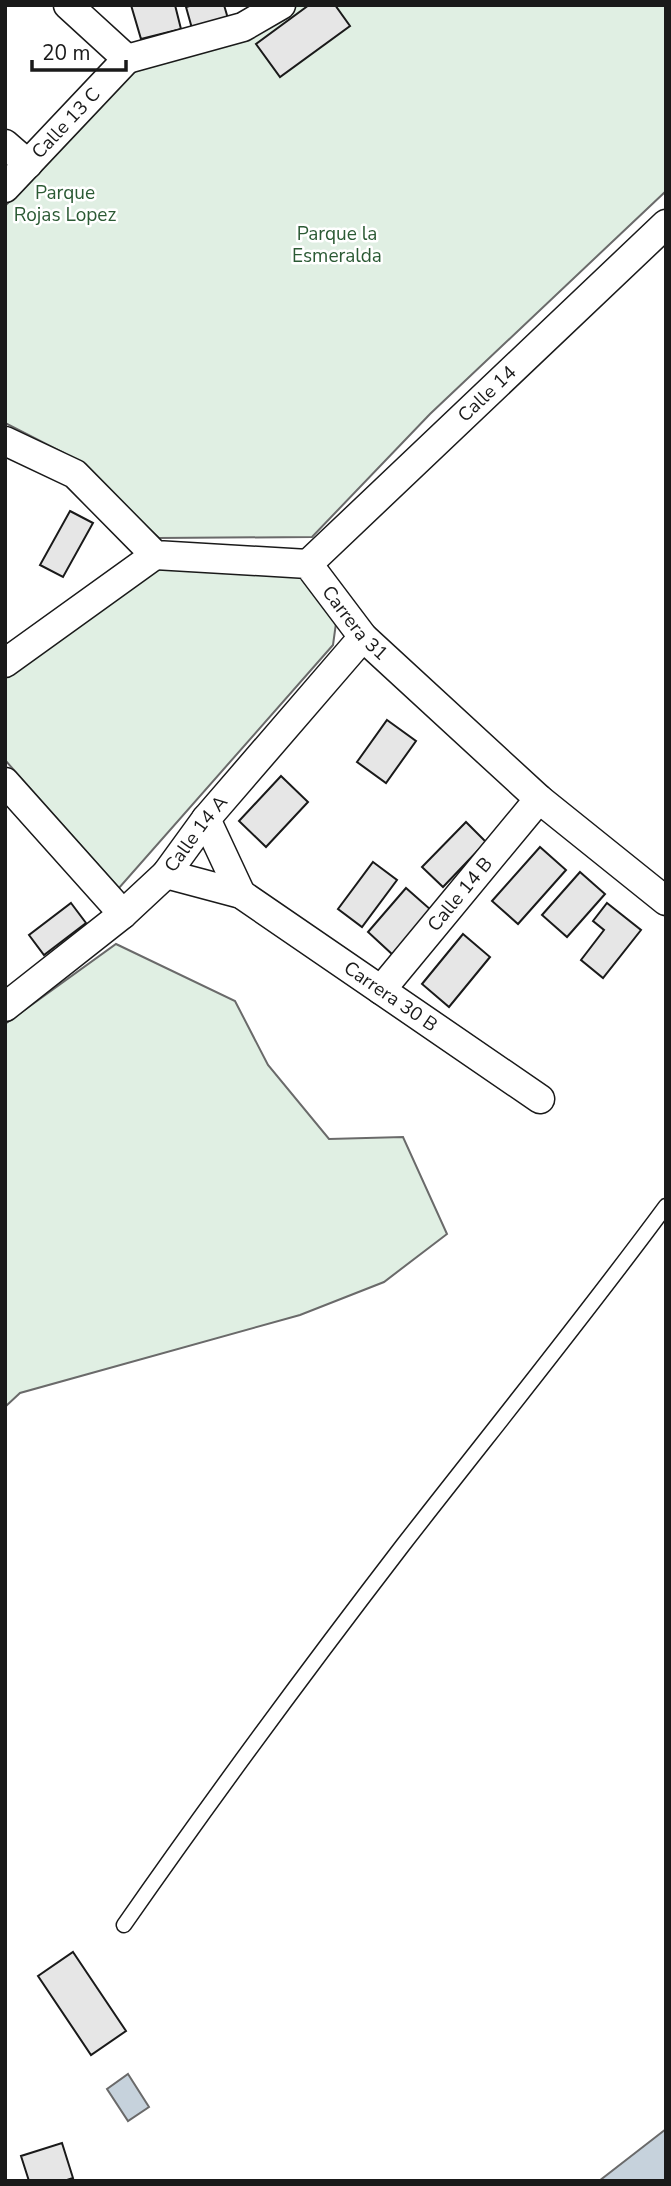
<svg xmlns="http://www.w3.org/2000/svg" width="671" height="2186" viewBox="0 0 671 2186" font-family="'Nunito Sans',sans-serif">
  <rect width="100%" height="100%" fill="#fff"/>
  <!-- green -->
  <path fill="#e0efe3" stroke="#6a6a6a" stroke-width="2" d="M291,5H666V191L430,414L312,537L159,538L64,453L5,423V206L135,70Z
    M162,562L290,563L337,616L333,645L119,888L5,760V671Z
    M116,944L235,1001L268,1065L329,1139L403,1137L447,1234L384,1282L300,1315L20,1393L5,1407V1024Z"/>
  <!-- water -->
  <path fill="#c6d2dc" stroke="#6a6a6a" stroke-width="2" d="M128,2074L149,2107L128,2121L107,2089Z
    M666,2129V2181H599Z"/>
  <!-- building -->
  <path fill="#e6e6e6" stroke="#1a1a1a" stroke-width="2" d="M131,5H175L181,29L141,39Z
    M193,5H224L229,22L193,32L186,7Z
    M309,5H335L350,26L280,77L256,44Z
    M70,511L93,523L63,577L40,565Z
    M387,720L416,741L386,783L357,762Z
    M281,776L308,802L266,847L239,821Z
    M466,822L486,842L443,887L422,867Z
    M540,847L566,870L518,924L492,901Z
    M373,862L397,880L362,927L338,909Z
    M580,872L605,894L567,937L542,915Z
    M406,888L431,910L393,955L368,932Z
    M71,903L86,923L44,955L29,935Z
    M607,903L641,930L603,978L581,960L604,930L593,921Z
    M463,934L490,957L449,1007L422,984Z
    M73,1952L126,2031L91,2055L38,1976Z
    M62,2143L73,2178L64,2181H29L21,2156Z"/>
  <g fill="none" stroke-linecap="round" stroke-linejoin="round">
    <!-- lane casing -->
    <g stroke="#1a1a1a" stroke-width="17">
      <path id="lane" d="M124,1925C214,1796 307,1670 403,1545C491,1432 581,1321 666,1206"/>
    </g>
    <!-- street casing -->
    <g stroke="#1a1a1a" stroke-width="31">
      <g id="street">
        <path d="M68,5L127,59"/>
        <path d="M127,59L243,27L281,5"/>
        <path d="M5,144L28,164"/>
        <path id="s1" d="M5,188L127,59"/>
        <path id="s2" d="M5,441L75,474L155,555L308,564L363,637L539,799L666,901"/>
        <path id="s3" d="M308,564L666,224"/>
        <path d="M5,663L155,555"/>
        <path d="M5,782L123,914"/>
        <path d="M206,819L241,894"/>
        <path id="s4" d="M166,874L241,894L540,1099"/>
        <path id="s5" d="M381,990L539,799"/>
        <path id="s6" d="M5,1007L123,914L166,874L206,819L363,637"/>
      </g>
    </g>
    <!-- lane -->
    <use href="#lane" stroke="#fff" stroke-width="14"/>
    <!-- street -->
    <use href="#street" stroke="#fff" stroke-width="28"/>
  </g>
  <g text-anchor="middle" dominant-baseline="central" stroke-width="5" stroke-linejoin="round" paint-order="stroke">
    <!-- street labels -->
    <g font-size="19" fill="#1a1a1a" stroke="#fff">
      <text stroke="none"><textPath href="#s1" startOffset="89">Calle 13 C</textPath></text>
      <text stroke="none"><textPath href="#s3" startOffset="247">Calle 14</textPath></text>
      <text stroke="none"><textPath href="#s2" startOffset="420">Carrera 31</textPath></text>
      <text stroke="none"><textPath href="#s6" startOffset="259">Calle 14 A</textPath></text>
      <text stroke="none"><textPath href="#s5" startOffset="124">Calle 14 B</textPath></text>
      <text stroke="none"><textPath href="#s4" startOffset="259">Carrera 30 B</textPath></text>
    </g>
    <!-- park labels -->
    <g font-size="19" fill="#2b5a34" stroke="#fff">
      <text x="65" y="193">Parque<tspan x="65" dy="22">Rojas Lopez</tspan></text>
      <text x="337" y="234">Parque la<tspan x="337" dy="22">Esmeralda</tspan></text>
    </g>
  </g>
  <!-- border -->
  <rect width="671" height="2186" fill="none" stroke="#1a1a1a" stroke-width="14"/>
  <!-- scale -->
  <path d="M32 60v10h94v-10" fill="none" stroke="#1a1a1a" stroke-width="3.5"/>
  <text x="42" y="60" font-size="21" fill="#1a1a1a" stroke="#ffffff" stroke-width="5" paint-order="stroke">20 m</text>
</svg>
